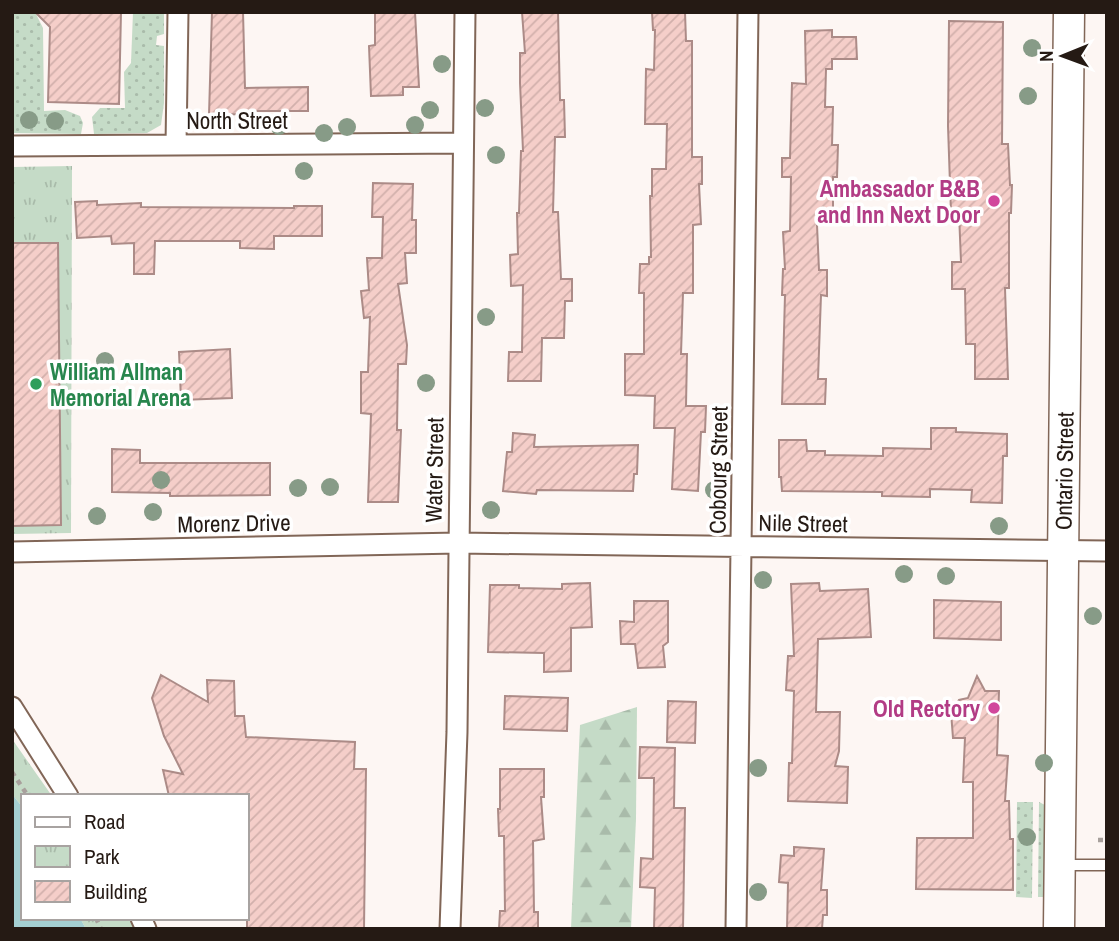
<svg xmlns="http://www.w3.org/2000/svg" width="1119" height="941" viewBox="0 0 1119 941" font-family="'Archivo Narrow',sans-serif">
  <defs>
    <pattern id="grass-dots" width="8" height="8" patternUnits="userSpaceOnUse" patternTransform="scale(1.75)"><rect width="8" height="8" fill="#c5dbc7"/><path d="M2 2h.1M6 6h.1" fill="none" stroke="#a9bbaa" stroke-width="1.8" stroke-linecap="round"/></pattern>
    <pattern id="forest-firs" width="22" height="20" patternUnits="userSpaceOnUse" patternTransform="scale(1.75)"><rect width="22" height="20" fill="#c5dbc7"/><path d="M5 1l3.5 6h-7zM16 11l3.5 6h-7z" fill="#a9bbaa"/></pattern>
    <pattern id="park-tufts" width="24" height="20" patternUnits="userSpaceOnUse" patternTransform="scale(1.75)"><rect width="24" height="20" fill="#c5dbc7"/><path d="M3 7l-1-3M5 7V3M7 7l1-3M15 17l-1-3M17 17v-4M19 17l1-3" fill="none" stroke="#a9bbaa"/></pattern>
    <pattern id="building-hatch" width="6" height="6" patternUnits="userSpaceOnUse" patternTransform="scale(1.75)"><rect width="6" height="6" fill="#f5cec9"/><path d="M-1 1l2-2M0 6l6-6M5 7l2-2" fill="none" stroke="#d2b0ac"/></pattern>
  </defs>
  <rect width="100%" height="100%" fill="#fdf6f3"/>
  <!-- grass -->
  <path fill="url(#grass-dots)" d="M12,12H35L43,28L44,111L65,110L80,116L83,123L81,134L12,133Z
    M133,12H164V34L157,36L156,45L164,46V103L161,125L147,133L94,134L92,117L100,108H125L124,72L131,63Z
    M1017,802H1033L1032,898L1016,897Z
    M1039,802L1045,805L1044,897H1038Z"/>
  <!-- forest -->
  <path fill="url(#forest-firs)" d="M637,707L636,819L631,929H571L580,725Z"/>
  <!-- park -->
  <path fill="url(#park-tufts)" d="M72,166L71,533L12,534V167Z
    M12,739L52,796H23V808L12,794Z
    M80,918H133L138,929H86Z"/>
  <!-- water -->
  <path fill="#a4cfd2" d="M12,794L23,808V918H80L86,929H12Z"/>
  <!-- building -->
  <path fill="url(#building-hatch)" stroke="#ac8b87" stroke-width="2" d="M35,12H121L119,104L48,102L50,27Z
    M212,12H243L245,88L308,87V111H245V114L209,115Z
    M375,12H415L419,87H403V95L371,96L369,46L375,45Z
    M522,12H558L560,100H564L565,137H555L553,212H558L561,279H572V301H565L564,338H542L541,381H508L509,352H522L523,285L511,286L510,255L518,254L517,213H519L521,151H523L520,83V53H525Z
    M652,12H685L686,41H692V157H702V184H699L701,224L693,225V293H683L681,354H687L686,406H706L705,432H701L698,491L672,489L675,428H654L655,396L625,395V354H644V293H639L640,264H649V257H651L650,196H652V169H666L667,124H645L646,69L654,70L655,30H653Z
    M949,21L1003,22L1002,144H1008L1010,185H1012L1011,213H1009V288H1005L1008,379H975V344H966L965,289H952V262H961L959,213H951L948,126Z
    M832,30V37H856L857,59H832V69H826L825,107H833L832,145H838L837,177H833V225H817L819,270H827V296L821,295L818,379H826L825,404H782L785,295H782L783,269H785L783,232L790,231L791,177H782V158H790L792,83L806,84L805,31Z
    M373,183L413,184L412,220H416V253H405L407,283L398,284L407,345L406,364H398L397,430H401L398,502H368L371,414L361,413V372H368L370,317L364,318L361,291L369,290L367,258H382L383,217H372Z
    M97,201V205L141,203V207L294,208V206H322V236H274V249L240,248V241H155L154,274H134V243L112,244L111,236L77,238L75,202Z
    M12,243H58L61,525L12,526Z
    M230,349L232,398L181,400L179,352Z
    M931,428H956V432L1007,434V456H1003L1002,503L971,502L972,490L930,489V497L882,496V492L782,491L781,477H779V440H806L807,451H825V455L883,456V448L931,449Z
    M513,433L535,435L534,447L638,445L637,474H634L633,491L537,490L536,494L503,491L507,452H512Z
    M112,449L140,450V463H270V495L170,496V493L112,492Z
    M590,583L592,627L571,628V671L544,672V653L488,652L490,585H519V588L562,589V584Z
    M819,583L820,591L868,589L871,637L818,639L816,712H840L839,751L835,766L848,767L847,803L788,801L789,763H792L794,691L786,690L788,656H794L791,584Z
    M934,600L1001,602V640L934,638Z
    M634,601H668V642L663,646L665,667L638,668L635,644H621L620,621L634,622Z
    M161,675L208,702L207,680L234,681L235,716H244L246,737L355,742L354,769H366L364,929H247V796H169L163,770L183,774L164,736L152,698Z
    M977,676L985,691H999L997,755L1008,756L1005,801H1009L1010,839H1013V890L916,889L917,838H973V782H963L965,738H953L951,712L959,700L968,698Z
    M505,696L568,698L567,731L504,729Z
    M668,701L696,702L695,743L667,742Z
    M640,747L675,748L674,808H685L683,929H654L655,888L640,887L641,858L653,859L654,778H639Z
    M500,769H544V797H541L544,839L533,841L534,912H538V929H499L500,911H505L504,836H499L498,809H500Z
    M794,847L824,849L821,890H827V915H823L822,929H787L788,883L779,882L781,855L794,856Z"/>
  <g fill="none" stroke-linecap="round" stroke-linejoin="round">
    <!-- lane casing -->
    <g stroke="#816657" stroke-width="13">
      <path id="lane" d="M1061,865H1107"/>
    </g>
    <!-- street casing -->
    <g stroke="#816657" stroke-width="23">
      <path id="street" d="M176,145L178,12
        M12,146L463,143
        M12,552L458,543L1107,551
        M12,707L68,796
        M141,918L146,929
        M450,929L457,732L465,12
        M736,929L748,12"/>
    </g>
    <!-- primary casing -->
    <g stroke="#816657" stroke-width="33">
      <path id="primary" d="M1059,929L1069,12"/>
    </g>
    <!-- path -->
    <path stroke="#a8a09c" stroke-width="4.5" stroke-dasharray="5 5" stroke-linecap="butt" d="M12,772L28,796
      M1098,840H1107
      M96,918L101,929"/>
    <!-- lane -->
    <use href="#lane" stroke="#fff" stroke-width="10"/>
    <!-- street -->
    <use href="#street" stroke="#fff" stroke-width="19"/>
    <!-- primary -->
    <use href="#primary" stroke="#fff" stroke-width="30"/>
  </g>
  <!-- trees -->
  <g fill="#879b87">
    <circle cx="1032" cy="48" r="9"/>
    <circle cx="442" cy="64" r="9"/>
    <circle cx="1028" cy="96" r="9"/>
    <circle cx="485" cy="108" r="9"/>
    <circle cx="430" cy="110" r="9"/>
    <circle cx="29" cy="120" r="9"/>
    <circle cx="55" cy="121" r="9"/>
    <circle cx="415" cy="125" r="9"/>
    <circle cx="279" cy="126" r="9"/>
    <circle cx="347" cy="127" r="9"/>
    <circle cx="324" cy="133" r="9"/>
    <circle cx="496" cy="155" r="9"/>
    <circle cx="304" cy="171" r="9"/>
    <circle cx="486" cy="317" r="9"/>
    <circle cx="105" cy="361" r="9"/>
    <circle cx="426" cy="383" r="9"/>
    <circle cx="161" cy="480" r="9"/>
    <circle cx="330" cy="487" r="9"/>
    <circle cx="298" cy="488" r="9"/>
    <circle cx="714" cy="490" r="9"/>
    <circle cx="491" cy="510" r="9"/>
    <circle cx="153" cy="512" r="9"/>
    <circle cx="97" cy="516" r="9"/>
    <circle cx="999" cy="526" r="9"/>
    <circle cx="904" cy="574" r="9"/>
    <circle cx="946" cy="576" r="9"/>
    <circle cx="763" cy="580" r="9"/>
    <circle cx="1093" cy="616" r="9"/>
    <circle cx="1044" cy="763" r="9"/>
    <circle cx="758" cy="768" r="9"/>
    <circle cx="1027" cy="837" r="9"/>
    <circle cx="758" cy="892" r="9"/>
  </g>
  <!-- markers -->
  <g fill="#d1479c" stroke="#fff" stroke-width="2.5">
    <circle cx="994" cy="201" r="7"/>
    <circle cx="994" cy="708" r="7"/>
  </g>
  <circle fill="#2e9e5b" stroke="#fff" stroke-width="2.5" cx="36" cy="384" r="7"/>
  <g text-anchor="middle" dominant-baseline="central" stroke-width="7" stroke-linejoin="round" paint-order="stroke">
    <!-- street labels -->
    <g font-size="23" fill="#251a14" stroke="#fff">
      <text x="237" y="120">North Street</text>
      <text transform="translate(434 470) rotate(-89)">Water Street</text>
      <text transform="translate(718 470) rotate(-89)">Cobourg Street</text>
      <text transform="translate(1064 471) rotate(-89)">Ontario Street</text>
      <text transform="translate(234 523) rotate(-1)">Morenz Drive</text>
      <text transform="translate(803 523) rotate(1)">Nile Street</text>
    </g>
    <!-- hotel labels -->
    <g font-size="23" font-weight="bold" fill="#b23c85" stroke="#fff" text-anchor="end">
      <text x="980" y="188">Ambassador B&amp;B<tspan x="980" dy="26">and Inn Next Door</tspan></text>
      <text x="980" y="708">Old Rectory</text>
    </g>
    <!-- leisure labels -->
    <g font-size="23" font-weight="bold" fill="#27864d" stroke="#fff" text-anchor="start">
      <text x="50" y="371">William Allman<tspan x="50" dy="26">Memorial Arena</tspan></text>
    </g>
  </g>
  <!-- border -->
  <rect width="1119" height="941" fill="none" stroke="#251a14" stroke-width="28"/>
  <!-- legend -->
  <rect x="21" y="794" width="228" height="126" fill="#ffffff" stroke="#a8a3a1" stroke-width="2"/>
  <rect x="35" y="817" width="35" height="10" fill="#ffffff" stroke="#a8a3a1" stroke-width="2"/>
  <text x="84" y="829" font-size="21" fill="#251a14">Road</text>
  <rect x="35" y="846" width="35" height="21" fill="url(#park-tufts)" stroke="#a8a3a1" stroke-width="2"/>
  <text x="84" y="864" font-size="21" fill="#251a14">Park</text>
  <rect x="35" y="881" width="35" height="21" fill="url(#building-hatch)" stroke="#a8a3a1" stroke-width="2"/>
  <text x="84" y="899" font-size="21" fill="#251a14">Building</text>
  <!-- north arrow -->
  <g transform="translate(1063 56) rotate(269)" stroke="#ffffff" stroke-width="5" paint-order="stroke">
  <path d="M0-5L12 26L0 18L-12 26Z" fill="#251a14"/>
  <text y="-10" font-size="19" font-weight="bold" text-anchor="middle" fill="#251a14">N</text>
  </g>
</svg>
